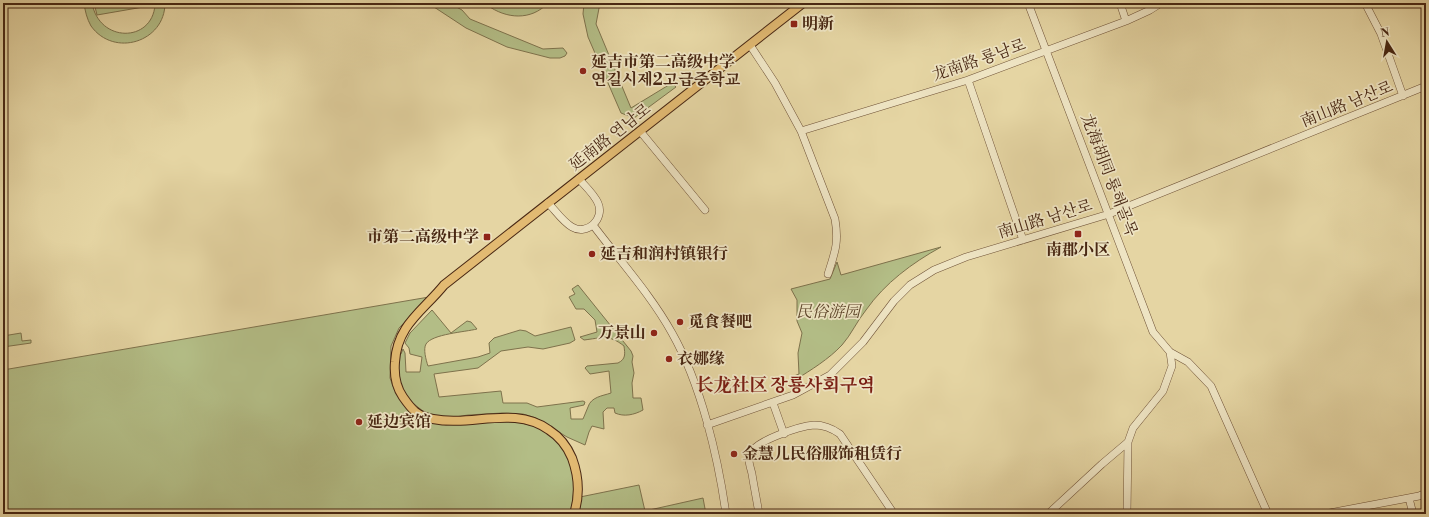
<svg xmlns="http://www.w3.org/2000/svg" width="1429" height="517" viewBox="0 0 1429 517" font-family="'Libre Bodoni','Noto Serif SC','Noto Serif KR',serif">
  <rect width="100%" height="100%" fill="#e5d5a3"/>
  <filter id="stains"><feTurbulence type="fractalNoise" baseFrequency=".005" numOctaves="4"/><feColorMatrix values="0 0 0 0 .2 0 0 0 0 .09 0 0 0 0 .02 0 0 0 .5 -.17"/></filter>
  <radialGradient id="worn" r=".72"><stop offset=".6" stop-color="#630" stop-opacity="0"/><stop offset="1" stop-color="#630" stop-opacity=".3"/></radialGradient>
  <!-- green -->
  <path fill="#b3bd86" stroke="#7e724c" d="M84,3H92C99,43 152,43 155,5L97,15L94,3H165C165,42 114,58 91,26C87,19 85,11 84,3Z
    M440,3H449L462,10L470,19L543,49L563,48L567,53L565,56L560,58H550L507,47L466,28L434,7Z
    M478,3H548C531,21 506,19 487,5L479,7Z
    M584,3H600L596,24L631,108L672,83L676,87L634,118L621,113L588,37L583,14Z
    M941,247C912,263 885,283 866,310C857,321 851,335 842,345C829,359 811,370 795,380L794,376L799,374L798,353L802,333L797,321V300L791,289L830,279L837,262L841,275Z
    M578,285L631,351L633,356L632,362L634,373L632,383L633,398H641L643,410C634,415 624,417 615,413L614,408H607L603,412L604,429L592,426L589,432L585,445L567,437L536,418L523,414L502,413L468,415L455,417L436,416L424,412L408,399L399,384L398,357L401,354L403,349L405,353L406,372H420L422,357L410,354L409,348L405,343L410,333L432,310L451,333L467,321L471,322L477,329C465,332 432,334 426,344C423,349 426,360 428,366L478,357L490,353L489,343L494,338L520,330L526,331L535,336L571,327L575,340L570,343L543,349L528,347L501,351L478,368L434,374L439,397L501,391L503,403H527L537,407L583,401L585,402L584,405L570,408L571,419H583C585,415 586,411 588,407C591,397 602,396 611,393L609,371L590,374L585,368L587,366L618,363C626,359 625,354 624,346C609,334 601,338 584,340L580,337L597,332L595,320L584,309H576L569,297L575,294L572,289Z
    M429,297L399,328L391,346L390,378L394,389L400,399L428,421L446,425L496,420L513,421L534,426L552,434L566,449L575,481L571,514H3V370Z
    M21,333L22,341L31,340V343L3,347V336Z
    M639,485L645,511L703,498L706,514H578L580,497Z"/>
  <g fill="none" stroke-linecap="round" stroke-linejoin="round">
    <!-- minor casing -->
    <g stroke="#6f5237" stroke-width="8">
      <path id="minor" d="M1028,3L1153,332L1170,352L1188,362L1211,386L1268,514
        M1120,3L1126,21
        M1365,3L1381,34L1403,96
        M750,45L775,83L801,131L835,219C839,243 835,252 828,274
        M968,80L1023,240
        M640,131L705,210
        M801,131L968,80L1126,21L1150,10L1161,3
        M548,203C555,210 563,222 572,227C587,236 605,219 598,203C594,194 585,186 579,179
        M593,225C620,261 651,295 672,333C701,384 718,457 726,514
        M773,403L784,434
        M707,425L793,395L830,375L863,342L894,301L910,285L934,270L966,257L1109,214L1426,86
        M1409,498L1413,514
        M759,514C757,501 754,487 752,474C751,469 748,462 749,456C752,441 801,426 814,425C823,425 833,429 840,434L894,514
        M1048,514L1102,464L1128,442
        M1127,514L1128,442L1133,428L1163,391L1172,366L1170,352
        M1324,514L1419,496L1426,493"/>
    </g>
    <!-- major casing -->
    <g stroke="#482713" stroke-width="10">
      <path id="major" d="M574,514C580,495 579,477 572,458C567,446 560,437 549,430C514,405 472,427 433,419C417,416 412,410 403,397C396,387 394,374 395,362C397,325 423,311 444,285L803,3"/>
    </g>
    <!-- minor -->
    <use href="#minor" stroke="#eee4c3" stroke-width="7"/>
    <!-- major -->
    <use href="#major" stroke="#e2ba72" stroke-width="8"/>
  </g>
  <!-- markers -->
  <g fill="#8f2418" stroke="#eee4c3" stroke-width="1.5">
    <rect x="790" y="20" width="8" height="8" rx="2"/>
    <circle cx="583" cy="71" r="4"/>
    <rect x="1074" y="230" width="8" height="8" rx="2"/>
    <rect x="483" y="233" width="8" height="8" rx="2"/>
    <circle cx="592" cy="254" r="4"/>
    <circle cx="680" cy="322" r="4"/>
    <circle cx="654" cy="333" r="4"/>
    <circle cx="669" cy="359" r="4"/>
    <circle cx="359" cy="422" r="4"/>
    <circle cx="734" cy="454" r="4"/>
  </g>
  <g text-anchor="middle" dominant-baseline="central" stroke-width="3.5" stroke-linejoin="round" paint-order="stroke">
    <!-- poi labels -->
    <g font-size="16" font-weight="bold" fill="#482713" stroke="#eee4c3" text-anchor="start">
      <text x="802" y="24">明新</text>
      <text x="591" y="62">延吉市第二高级中学<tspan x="591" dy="18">연길시제2고급중학교</tspan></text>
      <text x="479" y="237" text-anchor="end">市第二高级中学</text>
      <text x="1078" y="250" text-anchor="middle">南郡小区</text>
      <text x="600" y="254">延吉和润村镇银行</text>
      <text x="688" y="322">觅食餐吧</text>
      <text x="646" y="333" text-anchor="end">万景山</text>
      <text x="677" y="359">衣娜缘</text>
      <text x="367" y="422">延边宾馆</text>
      <text x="742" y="454">金慧儿民俗服饰租赁行</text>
    </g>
    <!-- street labels -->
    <g font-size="16" fill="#482713" stroke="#eee4c3">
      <text transform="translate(979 60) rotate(-19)">龙南路 룡남로</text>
      <text transform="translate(1347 104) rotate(-22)">南山路 남산로</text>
      <text transform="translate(610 137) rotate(-38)">延南路 연남로</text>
      <text transform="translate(1109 175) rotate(69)">龙海胡同 룡해골목</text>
      <text transform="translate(1045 219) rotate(-17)">南山路 남산로</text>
    </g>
    <!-- park labels -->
    <g font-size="16" font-style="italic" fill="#5d452a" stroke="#eee4c3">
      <text x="828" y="312">民俗游园</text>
    </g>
    <!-- quarter labels -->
    <g font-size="18" font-weight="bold" fill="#7a1f14" stroke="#eee4c3">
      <text x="785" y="385">长龙社区 장룡사회구역</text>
    </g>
  </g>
  <!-- margin -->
  <rect width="1429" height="517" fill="none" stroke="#e5d5a3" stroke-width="16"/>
  <rect x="4" y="4" width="1421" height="509" fill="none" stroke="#482713" stroke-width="2"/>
  <rect x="8" y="8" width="1413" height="501" fill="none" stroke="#482713"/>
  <!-- north arrow -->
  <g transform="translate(1387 42) rotate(349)" stroke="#eee4c3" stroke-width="3" paint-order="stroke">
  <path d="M0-3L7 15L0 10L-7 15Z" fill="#482713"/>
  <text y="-6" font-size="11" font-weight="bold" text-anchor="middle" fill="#482713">N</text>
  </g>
  <rect width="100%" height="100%" filter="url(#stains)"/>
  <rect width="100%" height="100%" fill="url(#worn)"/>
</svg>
